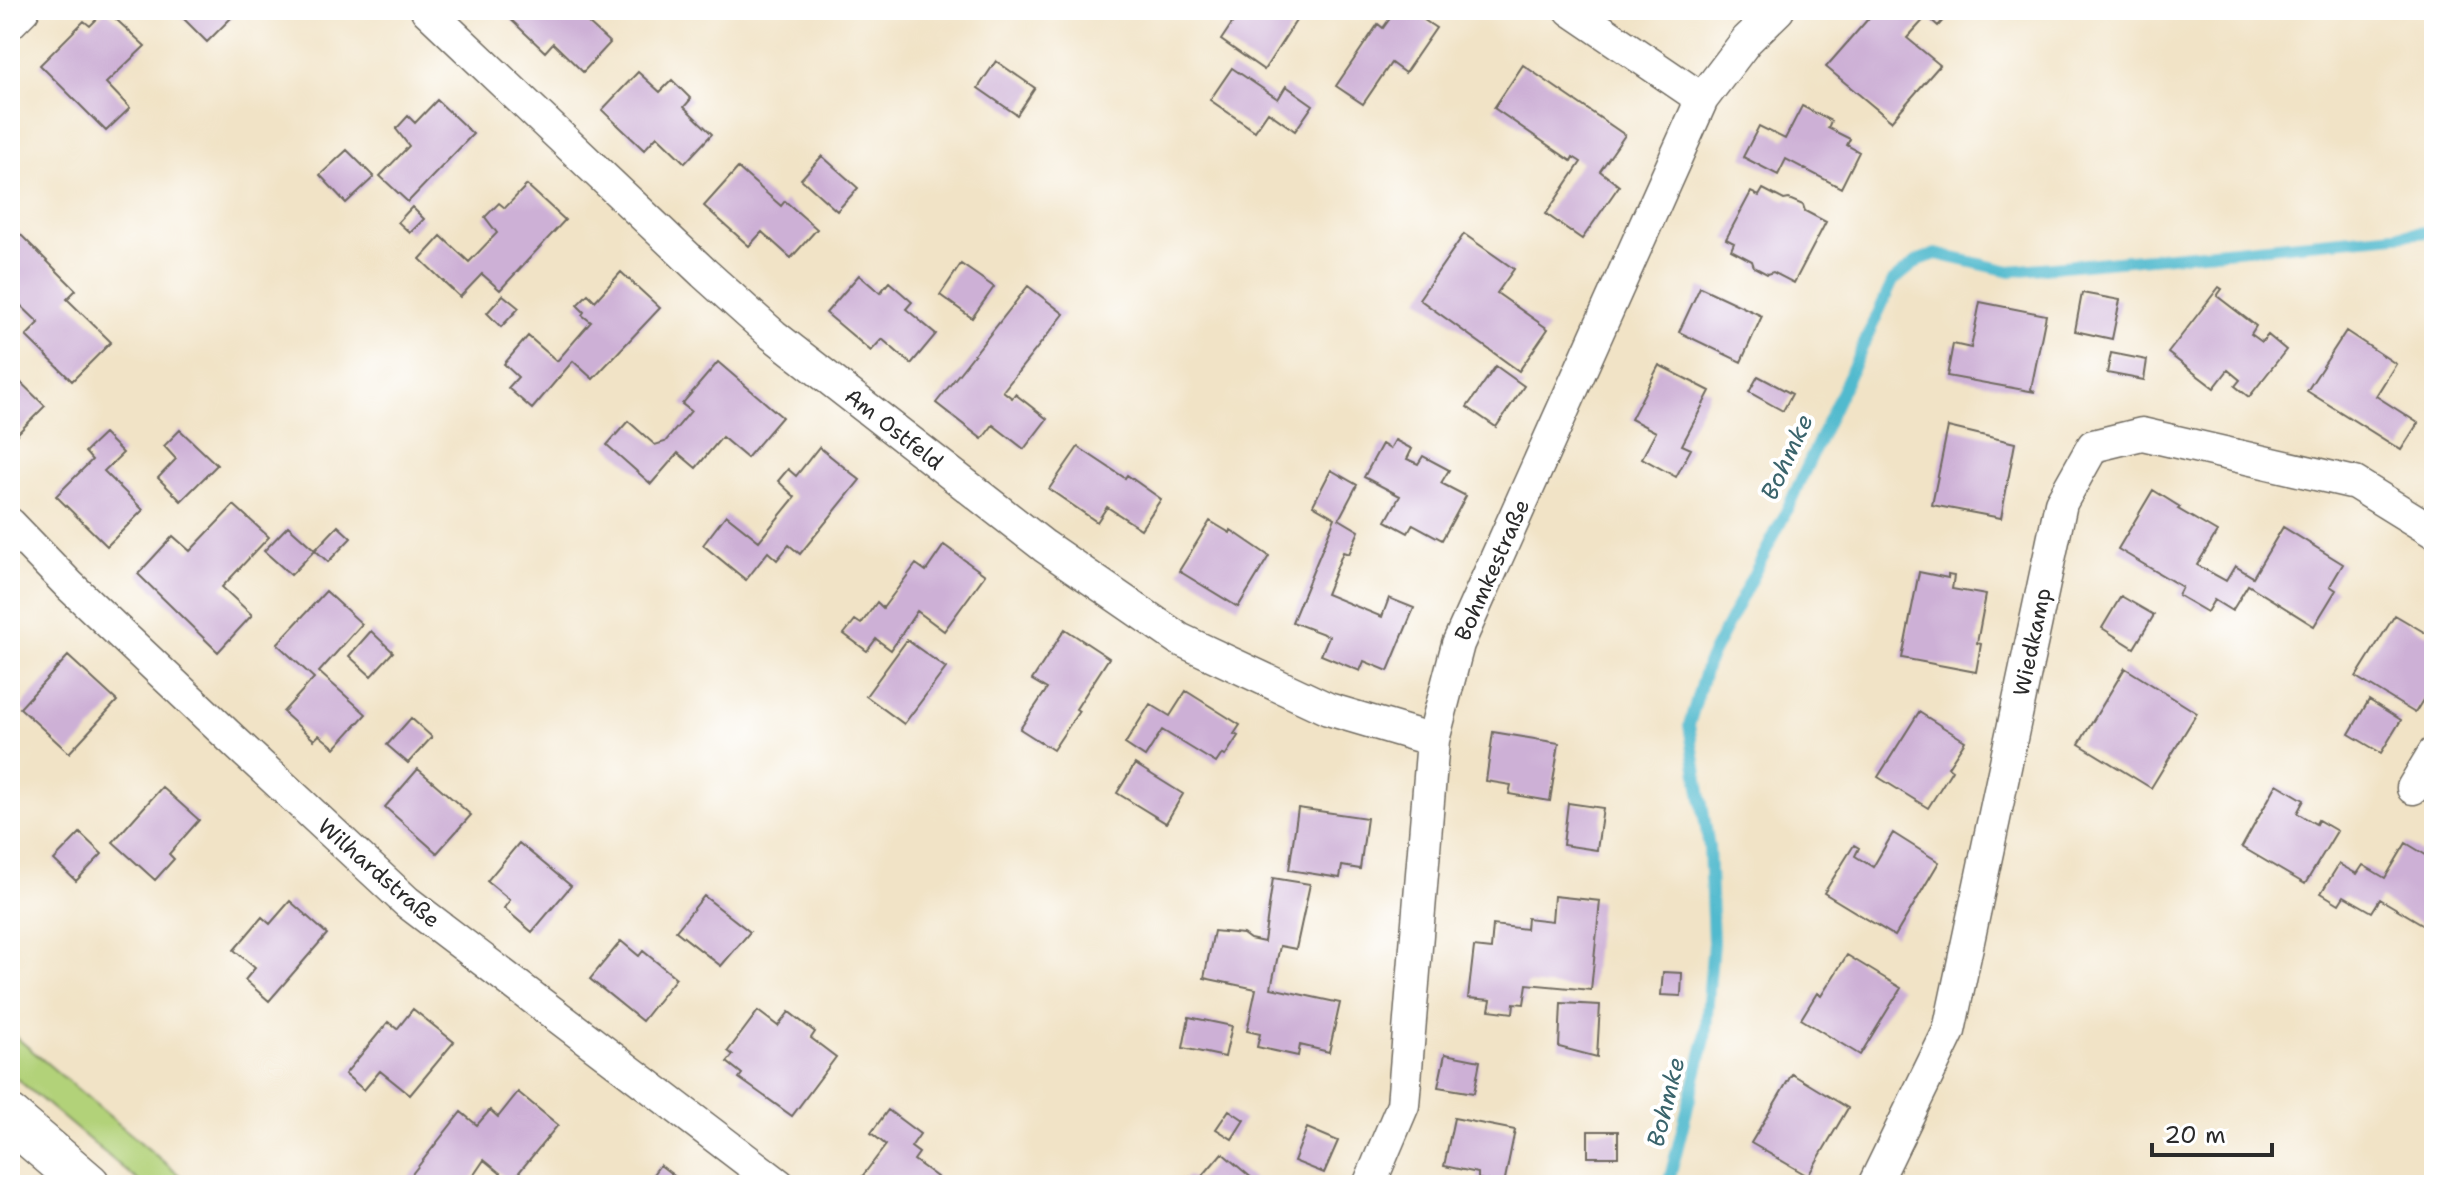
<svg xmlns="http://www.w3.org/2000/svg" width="2444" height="1195" viewBox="0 0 2444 1195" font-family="'Shantell Sans',sans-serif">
  <rect width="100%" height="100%" fill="#fff"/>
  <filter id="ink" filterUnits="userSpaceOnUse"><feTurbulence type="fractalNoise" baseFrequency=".0125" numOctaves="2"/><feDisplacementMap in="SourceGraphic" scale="16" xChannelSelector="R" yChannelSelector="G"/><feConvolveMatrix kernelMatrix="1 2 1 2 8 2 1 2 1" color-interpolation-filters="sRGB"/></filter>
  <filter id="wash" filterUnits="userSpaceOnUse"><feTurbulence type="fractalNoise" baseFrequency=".006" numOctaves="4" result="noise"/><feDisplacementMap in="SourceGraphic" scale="32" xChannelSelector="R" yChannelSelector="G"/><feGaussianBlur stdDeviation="1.8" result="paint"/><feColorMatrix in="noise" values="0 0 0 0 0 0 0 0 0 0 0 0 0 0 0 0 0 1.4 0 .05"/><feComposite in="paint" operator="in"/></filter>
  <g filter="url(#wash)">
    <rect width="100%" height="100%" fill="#f1e3c6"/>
    <!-- green -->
    <path fill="#b2d279" stroke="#6e7e52" stroke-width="2" d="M10,1032L191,1185H143L10,1073Z"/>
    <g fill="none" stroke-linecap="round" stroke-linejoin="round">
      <!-- stream -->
      <path stroke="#51bace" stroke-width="12" d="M1668,1185L1705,1039L1713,942L1709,847L1689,725L1707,664L1783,518L1893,281L1919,260L1936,254L2010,271L2428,232"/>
    </g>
    <g id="blocks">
      <!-- building -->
      <path fill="#cdb0d6" d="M106,10L145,46L106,83L130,108L106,131L40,65L84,21L90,26Z
        M183,10H239L207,42L179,14Z
        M509,10H574L610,43L583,72L553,43L545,52L505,14Z
        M1241,10H1303L1264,70L1221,40Z
        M1396,10H1409L1436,28L1405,73L1391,63L1363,104L1336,86L1378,24L1383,28Z
        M1879,10H1952L1938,26L1927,16L1907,38L1940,65L1891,121L1826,67L1875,11Z
        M996,61L1035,88L1017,115L978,88Z
        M1523,65L1625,135L1600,171L1619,186L1582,239L1546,214L1581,162L1573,157L1571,161L1494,108Z
        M1232,68L1278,99L1286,86L1313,105L1295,131L1268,112L1255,131L1210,100Z
        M638,72L660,92L672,80L691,99L684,107L712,134L685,163L657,136L644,150L602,110Z
        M437,100L473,134L408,202L380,176L409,146L396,129L408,116L415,123Z
        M1802,106L1831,121L1828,128L1850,139L1847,145L1859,152L1841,188L1786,159L1778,175L1743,157L1759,126L1785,139Z
        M347,150L374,177L346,203L320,175Z
        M822,156L858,188L837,211L801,179Z
        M738,168L781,206L785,201L817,229L791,258L762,232L749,246L704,206Z
        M527,185L565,220L500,290L482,274L460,297L420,259L441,236L469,262L497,233L485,217L499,203L505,208Z
        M1763,189L1784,200L1789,199L1803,205L1805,211L1826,222L1794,283L1773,272L1767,274L1754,267L1752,261L1731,250L1734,243L1726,239L1751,192L1759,196Z
        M412,207L424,219L410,233L398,222Z
        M14,228L76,290L67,299L111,342L72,381L26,336L39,323L10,295V232Z
        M1464,234L1514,269L1497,293L1548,329L1519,371L1419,299Z
        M961,264L994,287L972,318L940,295Z
        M621,272L660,308L593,379L573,361L532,409L508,388L518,377L504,364L528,336L557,361L591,322L582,315L584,312L577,305L588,294L595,301Z
        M859,275L880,293L889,282L912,302L906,309L936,334L911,364L882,339L871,351L826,313Z
        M1028,286L1064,314L1003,391L1012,398L1015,394L1047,419L1024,449L993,425L982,439L936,403Z
        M1700,287L1762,316L1741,362L1679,332Z
        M2219,287L2222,289L2217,296L2256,326L2251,334L2262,342L2268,335L2286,350L2249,397L2235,386L2240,380L2228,370L2214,388L2168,353Z
        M2082,293L2120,300L2112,339L2075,331Z
        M503,295L519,308L501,327L487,313Z
        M1980,302L2046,315L2031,389L2035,392L1947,376L1953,344L1971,348Z
        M2346,331L2396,364L2376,396L2418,423L2401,450L2307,391Z
        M2111,353L2147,360L2144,380L2107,373Z
        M718,362L782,417L747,458L722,437L696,468L678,453L651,484L607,445L628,421L655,445L665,442L691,411L682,404Z
        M1659,365L1710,391L1682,445L1691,449L1676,477L1642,458L1656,432L1631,419Z
        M1496,366L1524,386L1496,427L1467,407Z
        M10,372L45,406L10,441Z
        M1758,376L1792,394L1783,411L1749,392Z
        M1948,427L2015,443L2001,518L1932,505Z
        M180,430L217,465L181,501L158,478L176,459L164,446Z
        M104,434L123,453L104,471L143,510L107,546L56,496L92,460L85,452Z
        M1395,440L1412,449L1407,459L1418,464L1423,456L1449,470L1441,483L1466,496L1442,540L1413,524L1408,533L1386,521L1400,496L1364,477L1382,444L1390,449Z
        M819,447L860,480L800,554L789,545L777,560L768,552L746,580L703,545L726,515L759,541L795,497L778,481L788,469L796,476Z
        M1078,447L1125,478L1127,475L1161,499L1141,529L1107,507L1097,522L1049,489Z
        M1331,470L1357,485L1339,519L1359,531L1349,554L1343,552L1326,594L1382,617L1389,598L1414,608L1388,671L1364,661L1360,671L1321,655L1329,636L1292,622L1335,518L1313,505Z
        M2153,490L2180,507L2178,509L2217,532L2197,565L2226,581L2235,566L2253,577L2283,527L2343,564L2330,586L2336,590L2314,626L2248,585L2232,611L2214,600L2207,612L2178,595L2182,587L2118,549Z
        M234,505L269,537L222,587L252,615L218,652L138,574L173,536L190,551Z
        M1210,521L1230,533L1231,530L1269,556L1238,607L1179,571Z
        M288,526L315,550L338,526L351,538L328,562L315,550L291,575L264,551Z
        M944,545L985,575L944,631L917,611L891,650L876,639L867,651L844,634L855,620L861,624L877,602L883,608L916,564L926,571Z
        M1919,572L1948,578V575L1954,576L1952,589L1986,595L1977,643L1981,644L1976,672L1902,658Z
        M326,591L362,624L319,672L366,714L335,748L319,735L314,740L283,712L314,678L277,644Z
        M2121,596L2154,615L2134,648L2102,628Z
        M2395,615L2434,638V682L2415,713L2356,677Z
        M1065,629L1109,658L1076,709L1079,711L1053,750L1020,729L1047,689L1032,680Z
        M371,631L393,652L371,676L349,656Z
        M907,640L946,668L904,724L866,696Z
        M68,656L117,701L69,753L20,708Z
        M2125,668L2197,713L2151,788L2079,744Z
        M1186,691L1240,725L1234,734L1238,736L1225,756L1222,754L1216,763L1162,730L1145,757L1125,744L1150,704L1170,716Z
        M2369,700L2401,720L2381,753L2349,734Z
        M1919,712L1965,741L1948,767L1952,770L1928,808L1878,777Z
        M411,718L432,737L408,763L387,745Z
        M1493,732L1559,743L1550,801L1509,794L1511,785L1486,781Z
        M1135,764L1183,794L1166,823L1117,793Z
        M418,769L471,815L437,853L385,807Z
        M2277,784L2304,800L2297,813L2316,824L2318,820L2337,831L2305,884L2242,847Z
        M162,787L199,820L169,854L174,859L155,880L113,842Z
        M1568,803L1603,808L1597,850L1563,845Z
        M1298,808L1367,818L1360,869L1342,866L1340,878L1289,870Z
        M80,833L102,854L76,881L54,860Z
        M1893,833L1939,862L1895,936L1824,893L1854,845L1859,848L1855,856L1873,867Z
        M519,843L571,886L532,932L504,908L510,900L487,881Z
        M2406,843L2434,860V931L2380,899L2372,912L2344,896L2339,904L2321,893L2339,864L2357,874L2363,865L2385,878Z
        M1273,878L1310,884L1296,949L1280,946L1271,988L1340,1003L1329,1052L1300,1045L1298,1056L1257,1047L1260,1034L1247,1031L1256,989L1204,978L1214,931L1243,934L1250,939L1264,942Z
        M704,896L750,932L721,966L676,931Z
        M1554,896L1600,901L1591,990L1527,984L1524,1004L1514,1003L1513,1013L1489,1010L1491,1000L1468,998L1474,947L1491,949L1493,925L1526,929L1527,918L1552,921Z
        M290,901L327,934L269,1001L245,980L255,968L234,950L262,917L270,924Z
        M621,941L639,956L643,951L676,978L642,1021L590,979Z
        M1847,955L1901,988L1860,1055L1801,1019L1817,993L1821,996Z
        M1663,972L1682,973L1681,996L1661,995Z
        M1561,1003L1600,1005L1597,1057L1559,1047Z
        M413,1009L454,1042L410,1095L380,1071L364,1090L345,1074L388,1022L397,1029Z
        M758,1011L778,1026L789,1012L815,1032L811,1038L836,1057L792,1116L739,1078L742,1074L727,1062L733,1055L728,1051Z
        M1189,1017L1232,1026L1225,1057L1183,1048Z
        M1445,1054L1480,1061L1474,1093L1438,1087Z
        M1792,1074L1848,1108L1808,1176L1751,1143Z
        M518,1092L558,1125L511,1182L484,1160L467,1185L405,1183L461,1112L477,1125L490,1110L498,1117Z
        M888,1110L920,1134L911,1147L919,1153L914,1160L937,1177L931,1185H871L861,1178L886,1145L871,1133Z
        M1229,1110L1244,1120L1232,1139L1216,1129Z
        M1454,1118L1515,1130L1504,1184L1478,1179V1173L1444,1166Z
        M1307,1128L1338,1141L1324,1173L1294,1161Z
        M1588,1131H1618V1157H1588Z
        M1222,1153L1253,1179L1247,1185H1180L1187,1176L1199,1180Z
        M660,1165L686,1185H645Z"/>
    </g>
  </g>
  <g filter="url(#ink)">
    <use href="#blocks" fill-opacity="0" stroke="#706b61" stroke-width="2"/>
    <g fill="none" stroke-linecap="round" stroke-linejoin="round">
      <!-- minor casing -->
      <g stroke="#706b61" stroke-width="35">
        <path id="minor" d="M427,10L704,273L773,335L1044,546L1179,639L1328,709L1433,740
          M1571,10L1702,99
          M10,23L23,10
          M10,524L69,585L236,743L407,902L779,1185
          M2413,788L2434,753
          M1369,1185L1403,1105L1433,740L1458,644L1702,99L1747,40L1778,10
          M1874,1185L1949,1031L2061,503L2093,446L2142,434L2355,483L2434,532"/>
      </g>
      <!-- secondary casing -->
      <g stroke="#706b61" stroke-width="47">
        <path id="secondary" d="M10,1118L88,1185"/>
      </g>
      <!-- minor -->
      <use href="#minor" stroke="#fff" stroke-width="32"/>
      <!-- secondary -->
      <use href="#secondary" stroke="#fff" stroke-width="44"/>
    </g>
  </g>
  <g text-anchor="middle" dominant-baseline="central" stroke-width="8" stroke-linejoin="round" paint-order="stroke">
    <!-- street labels -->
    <g font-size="22" fill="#2b2b2b" stroke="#fff">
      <text transform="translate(894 429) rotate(38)">Am Ostfeld</text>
      <text transform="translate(1492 570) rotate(-66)">Bohmkestraße</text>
      <text transform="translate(2032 642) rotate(-78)">Wiedkamp</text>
      <text transform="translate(379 873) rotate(41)">Wilhardstraße</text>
    </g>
    <!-- water labels -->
    <g font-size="24" font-style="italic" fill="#3a646c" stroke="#fff">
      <text transform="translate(1787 457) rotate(-65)">Bohmke</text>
      <text transform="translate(1666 1102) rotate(-76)">Bohmke</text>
    </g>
  </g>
  <!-- margin -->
  <rect width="2444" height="1195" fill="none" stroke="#fff" stroke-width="40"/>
  <!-- scale -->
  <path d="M2152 1143v12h120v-12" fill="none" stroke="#2b2b2b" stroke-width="4"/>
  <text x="2164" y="1143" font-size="24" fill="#2b2b2b" stroke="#ffffff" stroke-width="6" paint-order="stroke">20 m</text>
</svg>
